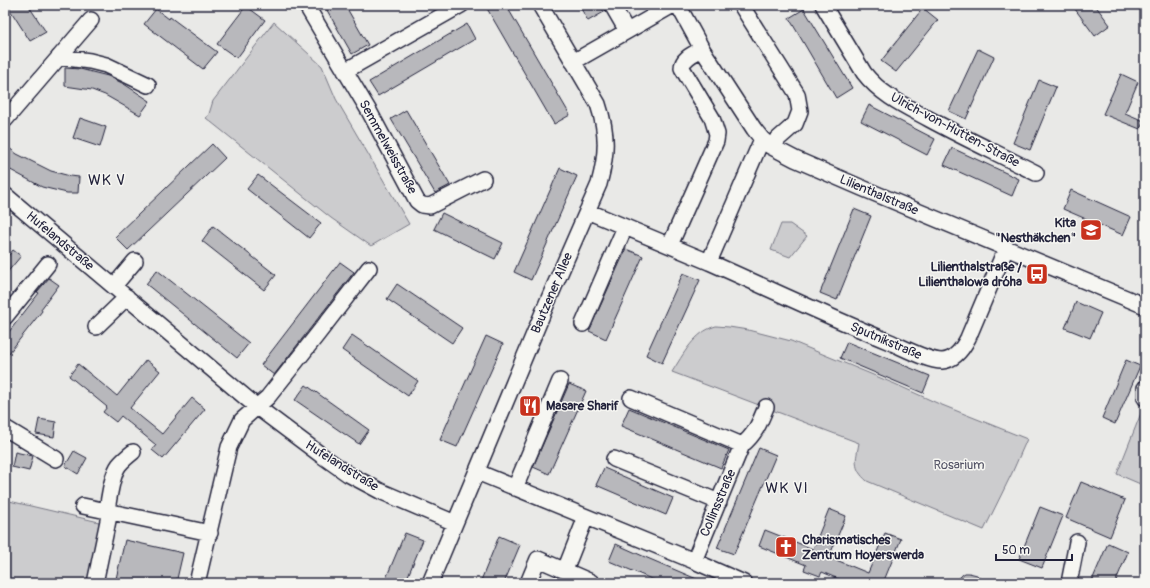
<svg xmlns="http://www.w3.org/2000/svg" width="1150" height="588" viewBox="0 0 1150 588" font-family="Pangolin,sans-serif">
  <rect width="100%" height="100%" fill="#e9e9e7"/>
  <filter id="ink" filterUnits="userSpaceOnUse"><feTurbulence type="fractalNoise" baseFrequency=".025" numOctaves="2"/><feDisplacementMap in="SourceGraphic" scale="8" xChannelSelector="R" yChannelSelector="G"/><feConvolveMatrix kernelMatrix="1 2 1 2 8 2 1 2 1" color-interpolation-filters="sRGB"/></filter>
  <g filter="url(#ink)">
    <!-- green -->
    <path fill="#ccccce" stroke="#777784" d="M274,22L322,66L336,99L409,224L371,246L331,218L206,118L209,114L213,101Z
      M781,224H790L807,236L790,257L771,250Z
      M716,326L729,327L748,330L791,341L895,384L937,403L1027,439L1012,473L984,530L867,481C852,468 856,460 859,443L672,372C683,355 694,332 716,326Z
      M1145,403V486L1117,474Z
      M5,500L99,522L100,530L89,583H5Z"/>
    <!-- building -->
    <path fill="#b8b8bc" stroke="#22223b" d="M7,5H28L46,32L30,41Z
      M324,5H345L368,45L352,54Z
      M485,5H506L570,115L554,124Z
      M579,5H600L604,12L588,21Z
      M1072,5H1095L1110,25L1095,36Z
      M246,6L265,20L237,58L217,44Z
      M923,8L938,20L896,72L881,61Z
      M156,9L169,19L170,17L217,52L203,69L144,24Z
      M804,9L852,88L836,98L789,18Z
      M467,24L475,39L378,96L369,82Z
      M978,49L994,57L966,119L949,111Z
      M65,68L80,69L108,76L124,84L150,101L140,115L105,95L92,90L65,86Z
      M1121,74L1138,82L1125,113L1144,121L1140,129L1103,114Z
      M1039,80L1056,87L1030,150L1013,143Z
      M869,105L935,139L927,155L861,121Z
      M406,110L450,185L435,193L391,119Z
      M80,118L106,127L100,147L73,138Z
      M212,144L225,158L128,250L115,237Z
      M5,145L17,154L51,171L70,176L79,177L78,193H67L42,187L5,167Z
      M952,148L1019,179L1012,196L944,165Z
      M560,168L577,176L531,280L514,272Z
      M258,175L321,223L309,238L247,189Z
      M1071,190L1131,217L1123,235L1063,209Z
      M854,209L871,216L837,300L820,293Z
      M442,213L503,243L495,259L434,229Z
      M213,226L276,275L264,290L202,241Z
      M626,249L643,256L606,339L589,331Z
      M13,250L21,256L5,275V260Z
      M340,262L354,272L274,375L261,365Z
      M157,270L249,343L237,358L146,284Z
      M683,273L700,280L662,363L646,355Z
      M49,278L59,285L41,309L42,311L5,358V337L39,293L37,292Z
      M397,284L462,328L452,343L387,299Z
      M1076,302L1101,313L1090,338L1065,328Z
      M352,335L418,381L408,396L342,350Z
      M486,336L503,344L457,447L440,440L446,426Z
      M847,342L930,376L923,393L840,358Z
      M146,360L160,371L130,408L162,434L192,398L205,409L163,459L152,450L156,445L121,416L116,422L103,412L107,407L69,376L78,364L117,396Z
      M1126,360L1140,366L1115,424L1102,418Z
      M569,384L586,391L549,474L533,467Z
      M306,385L369,430L359,444L295,400Z
      M629,408L729,450L721,468L621,426Z
      M39,419L56,422L54,437L36,434Z
      M759,448L776,455L734,554L717,548Z
      M74,451L87,458L78,474L65,466Z
      M15,452L33,456L29,471L12,467Z
      M604,468L673,498L666,515L596,485Z
      M1081,482L1125,500L1110,537L1066,518Z
      M1040,507L1063,516L1042,568L1019,559Z
      M829,509L846,516L829,557L868,573L885,533L901,539L883,583H848L822,572L820,576L804,570L806,565L759,546L765,530L813,549Z
      M405,533L423,540L405,583H384Z
      M499,536L520,545L504,583H480Z
      M125,540L183,553L176,583H115Z
      M1108,543L1128,552L1115,583H1091Z
      M616,544L645,557L706,583H661L609,561Z
      M965,573H969L977,575L984,583H955L962,575Z"/>
    <g fill="none" stroke-linecap="round" stroke-linejoin="round">
      <!-- minor casing -->
      <g stroke="#22223b" stroke-width="18">
        <path id="minor" d="M306,5L369,111L417,201L422,205L430,206L483,179
          M612,5L627,31
          M678,5L702,49L754,129L762,139L770,146L795,159L862,188L1145,306
          M741,5L797,94L800,111L795,124L770,146
          M823,5L864,73C881,95 905,106 929,119C964,138 1001,155 1036,173
          M59,57L90,61L106,65L148,85
          M573,62L673,5
          M345,71L461,5
          M5,120L91,20
          M5,195L257,407L321,455L348,474L380,491L455,523
          M587,211L709,262L762,139
          M670,245L716,141L717,134L712,118L682,68C682,58 695,53 702,49
          M709,262C770,289 829,317 890,342C904,348 928,361 942,361C955,360 963,348 968,338L1006,248
          M114,286L135,261
          M5,317L48,264
          M583,324L625,227
          M96,327L127,297
          M1145,388V398
          M631,398L742,445
          M5,428L56,459
          M614,459L719,502
          M477,472L694,561L744,583
          M515,488L560,381
          M83,506L210,533
          M107,510C109,498 112,474 119,465C123,460 128,456 133,452
          M694,561L742,445C755,435 760,422 766,407
          M565,570L586,517
          M95,583L110,511
          M197,583L229,447L242,420L268,397L317,335L369,268
          M430,583L547,303L599,184C607,154 608,134 598,104L540,5
          M528,583L538,559L591,582V583
          M1069,583L1077,542"/>
      </g>
      <!-- minor -->
      <use href="#minor" stroke="#f6f6f2" stroke-width="15"/>
    </g>
  </g>
  <!-- icons -->
  <defs>
    <g id="school-square" transform="scale(1.15)"><rect x="-9" y="-9" width="18" height="18" rx="4" fill="#c8321e" stroke="#f6f6f2"/><path d="M0-5L7-2L0 1L-7-2ZM-4 1L0 2.5L4 1V4Q0 6-4 4Z" fill="#fff"/></g>
    <g id="bus-square" transform="scale(1.15)"><rect x="-9" y="-9" width="18" height="18" rx="4" fill="#c8321e" stroke="#f6f6f2"/><path d="M-5-6H5V4H4V6H2V4H-2V6H-4V4H-5ZM-3.5-4V0h7V-4ZM-3.5 1.2v1.5H-2V1.2ZM2 1.2v1.5H3.5V1.2Z" fill="#fff"/></g>
    <g id="restaurant-square" transform="scale(1.15)"><rect x="-9" y="-9" width="18" height="18" rx="4" fill="#c8321e" stroke="#f6f6f2"/><path d="M-5-6h1v4h1v-4h1v4h1v-4h1v5L-1.5 .5V6h-2V.5L-5-1ZM5-6V6H3V1.5H1.5Q1.5-4 5-6Z" fill="#fff"/></g>
    <g id="church-square" transform="scale(1.15)"><rect x="-9" y="-9" width="18" height="18" rx="4" fill="#c8321e" stroke="#f6f6f2"/><path d="M-1.2-6h2.4v3.5h3.3v2.4h-3.3V6h-2.4V-.1h-3.3v-2.4h3.3Z" fill="#fff"/></g>
  </defs>
  <g fill-rule="evenodd">
    <use href="#school-square" x="1091" y="230"/>
    <use href="#bus-square" x="1037" y="274"/>
    <use href="#restaurant-square" x="530" y="406"/>
    <use href="#church-square" x="786" y="547"/>
  </g>
  <g text-anchor="middle" dominant-baseline="central" stroke-width="3" stroke-linejoin="round" paint-order="stroke">
    <!-- street labels -->
    <g font-size="13" fill="#22223b" stroke="#f6f6f2">
      <text transform="translate(955 130) rotate(28)">Ulrich-von-Hutten-Straße</text>
      <text transform="translate(388 147) rotate(61)">Semmelweisstraße</text>
      <text transform="translate(879 195) rotate(23)">Lilienthalstraße</text>
      <text transform="translate(60 241) rotate(40)">Hufelandstraße</text>
      <text transform="translate(552 293) rotate(-67)">Bautzener Allee</text>
      <text transform="translate(886 341) rotate(23)">Sputnikstraße</text>
      <text transform="translate(342 466) rotate(32)">Hufelandstraße</text>
      <text transform="translate(718 503) rotate(-67)">Collinsstraße</text>
    </g>
    <!-- poi labels -->
    <g font-size="13" font-weight="bold" fill="#22223b" stroke="#f6f6f2" text-anchor="end">
      <text x="1076" y="223">Kita<tspan x="1076" dy="15">"Nesthäkchen"</tspan></text>
      <text x="1022" y="267">Lilienthalstraße /<tspan x="1022" dy="15">Lilienthalowa dróha</tspan></text>
      <text x="546" y="406" text-anchor="start">Masare Sharif</text>
      <text x="802" y="540" text-anchor="start">Charismatisches<tspan x="802" dy="15">Zentrum Hoyerswerda</tspan></text>
    </g>
    <!-- park labels -->
    <g font-size="13" fill="#555567" stroke="#f6f6f2">
      <text x="959" y="465">Rosarium</text>
    </g>
    <!-- quarter labels -->
    <g font-size="15" letter-spacing="1" fill="#22223b" stroke="#f6f6f2">
      <text x="107" y="180">WK V</text>
      <text x="787" y="488">WK VI</text>
    </g>
  </g>
  <!-- margin -->
  <rect width="1150" height="588" fill="none" stroke="#f6f6f2" stroke-width="20"/>
  <rect x="10" y="10" width="1130" height="568" fill="none" stroke="#22223b" stroke-width="1.5" filter="url(#ink)"/>
  <!-- scale -->
  <path d="M996 554v6h76v-6" fill="none" stroke="#22223b" stroke-width="2"/>
  <text x="1002" y="554" font-size="12" fill="#22223b" stroke="#f6f6f2" stroke-width="3" paint-order="stroke">50 m</text>
</svg>
